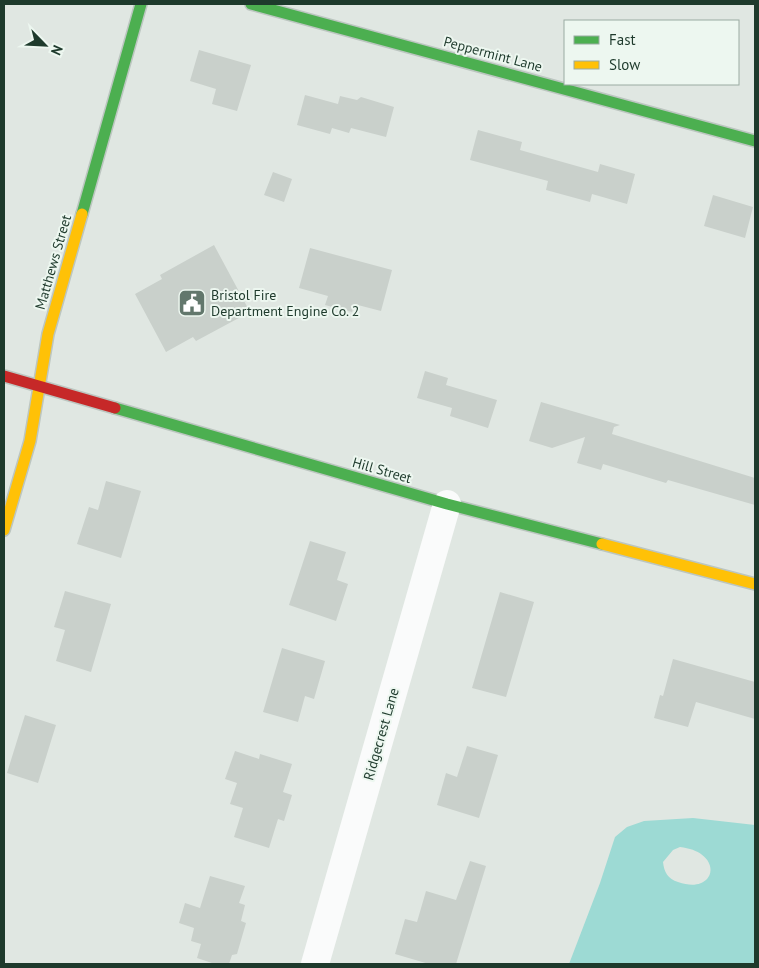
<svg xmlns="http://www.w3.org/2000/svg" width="759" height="968" viewBox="0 0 759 968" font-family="'PT Sans',sans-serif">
  <rect width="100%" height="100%" fill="#e0e7e2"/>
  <!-- water -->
  <path fill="#9ddad4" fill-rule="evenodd" d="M693,818L755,825V964H569L600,883L615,837L627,827L644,821ZM680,847C725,852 717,896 678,882C668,879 664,872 663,862L673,850Z"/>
  <!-- building -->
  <path fill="#c9d0cb" d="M199,50L251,65L237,111L212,104L216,89L190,81Z
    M305,95L338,104L340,96L357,100L361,97L394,107L386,137L351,128L349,133L332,128L330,134L297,125Z
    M478,130L522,142L520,150L598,172L600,164L635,174L627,204L592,194L590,202L546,190L548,181L470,160Z
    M273,172L292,179L284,202L264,195Z
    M713,195L753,207L745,238L704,226Z
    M214,245L250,312L196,341L193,337L166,352L135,294L162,279L160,275Z
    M310,248L392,270L381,311L354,304L352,312L325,305L328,296L299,288Z
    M425,371L448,378L446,385L497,400L488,428L450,416L452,408L417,398Z
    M541,402L620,425L614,427L612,434L755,478V505L668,480L666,483L603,464L601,470L577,463L585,437L552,448L529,441Z
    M106,481L141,491L121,558L77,544L89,507L98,510Z
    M310,541L346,552L337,580L348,584L336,621L289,605Z
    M65,591L111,604L91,672L56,661L65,630L54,627Z
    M500,592L534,602L506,697L472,688Z
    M282,648L325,661L314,699L305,696L298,722L263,712Z
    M673,659L755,682V719L696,702L688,727L654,718L660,695L663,696Z
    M25,715L56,725L38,783L7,773Z
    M467,746L498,755L479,818L437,805L446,773L457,777Z
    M235,751L259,759L260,754L292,764L283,792L292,795L284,821L278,819L269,848L234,837L243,808L230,804L237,783L225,779Z
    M470,861L486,866L456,964H429L395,954L405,919L417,922L426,891L456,900Z
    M210,876L245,886L239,903L245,905L241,921L246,923L237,954L232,955L229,964H215L197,958L201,944L191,941L194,928L179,923L185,903L200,908Z"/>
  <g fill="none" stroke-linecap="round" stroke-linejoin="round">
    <!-- fast casing -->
    <g stroke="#bcc6c0" stroke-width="14">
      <path id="fast" d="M251,4L755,141
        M82,214L141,4
        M115,408L447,504L602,544"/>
    </g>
    <!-- slow casing -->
    <g stroke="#bcc6c0" stroke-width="14">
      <path id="slow" d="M4,530L30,441L48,334L82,214
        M602,544L755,584"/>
    </g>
    <!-- jam casing -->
    <g stroke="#bcc6c0" stroke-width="14">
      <path id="jam" d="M4,376L115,408"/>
    </g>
    <!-- street -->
    <path stroke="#fafbfb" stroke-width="28" d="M315,964L447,504"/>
    <!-- fast -->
    <use href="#fast" stroke="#4caf50" stroke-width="11"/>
    <!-- slow -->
    <use href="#slow" stroke="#ffc107" stroke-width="11"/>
    <!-- jam -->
    <use href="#jam" stroke="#c62828" stroke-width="11"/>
  </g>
  <!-- icons -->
  <defs>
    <g id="civic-square" transform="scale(1.4375)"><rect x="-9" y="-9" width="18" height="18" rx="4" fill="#62776c" stroke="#edf7f0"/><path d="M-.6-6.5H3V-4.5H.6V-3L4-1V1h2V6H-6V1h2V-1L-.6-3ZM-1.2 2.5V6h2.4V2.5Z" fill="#fff"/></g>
  </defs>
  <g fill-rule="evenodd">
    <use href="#civic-square" x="192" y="303"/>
  </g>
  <g text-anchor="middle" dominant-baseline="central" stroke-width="4" stroke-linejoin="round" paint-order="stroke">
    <!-- street labels -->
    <g font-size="14" fill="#1e3a2c" stroke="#edf7f0">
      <text transform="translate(493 54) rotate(15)">Peppermint Lane</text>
      <text transform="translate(53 262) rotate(-74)">Matthews Street</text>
      <text transform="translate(382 470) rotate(16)">Hill Street</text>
      <text transform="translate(381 734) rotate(-74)">Ridgecrest Lane</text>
    </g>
    <!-- poi labels -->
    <g font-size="14" fill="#1e3a2c" stroke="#edf7f0" text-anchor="start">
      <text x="211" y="295">Bristol Fire<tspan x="211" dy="16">Department Engine Co. 2</tspan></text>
    </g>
  </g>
  <!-- border -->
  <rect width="759" height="968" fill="none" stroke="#1e3a2c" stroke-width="10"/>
  <!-- legend -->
  <rect x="564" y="20" width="175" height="65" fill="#edf7f0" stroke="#9aaba2"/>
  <rect x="574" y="36" width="25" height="8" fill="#4caf50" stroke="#9aaba2"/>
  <text x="609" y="45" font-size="15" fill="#1e3a2c">Fast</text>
  <rect x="574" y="61" width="25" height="8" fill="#ffc107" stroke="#9aaba2"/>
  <text x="609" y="70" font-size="15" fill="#1e3a2c">Slow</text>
  <!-- north arrow -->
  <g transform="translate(45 45) rotate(114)" stroke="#edf7f0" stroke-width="4" paint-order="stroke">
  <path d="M0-4L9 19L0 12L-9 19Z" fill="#1e3a2c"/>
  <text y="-8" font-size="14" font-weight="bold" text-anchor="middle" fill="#1e3a2c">N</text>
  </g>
</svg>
